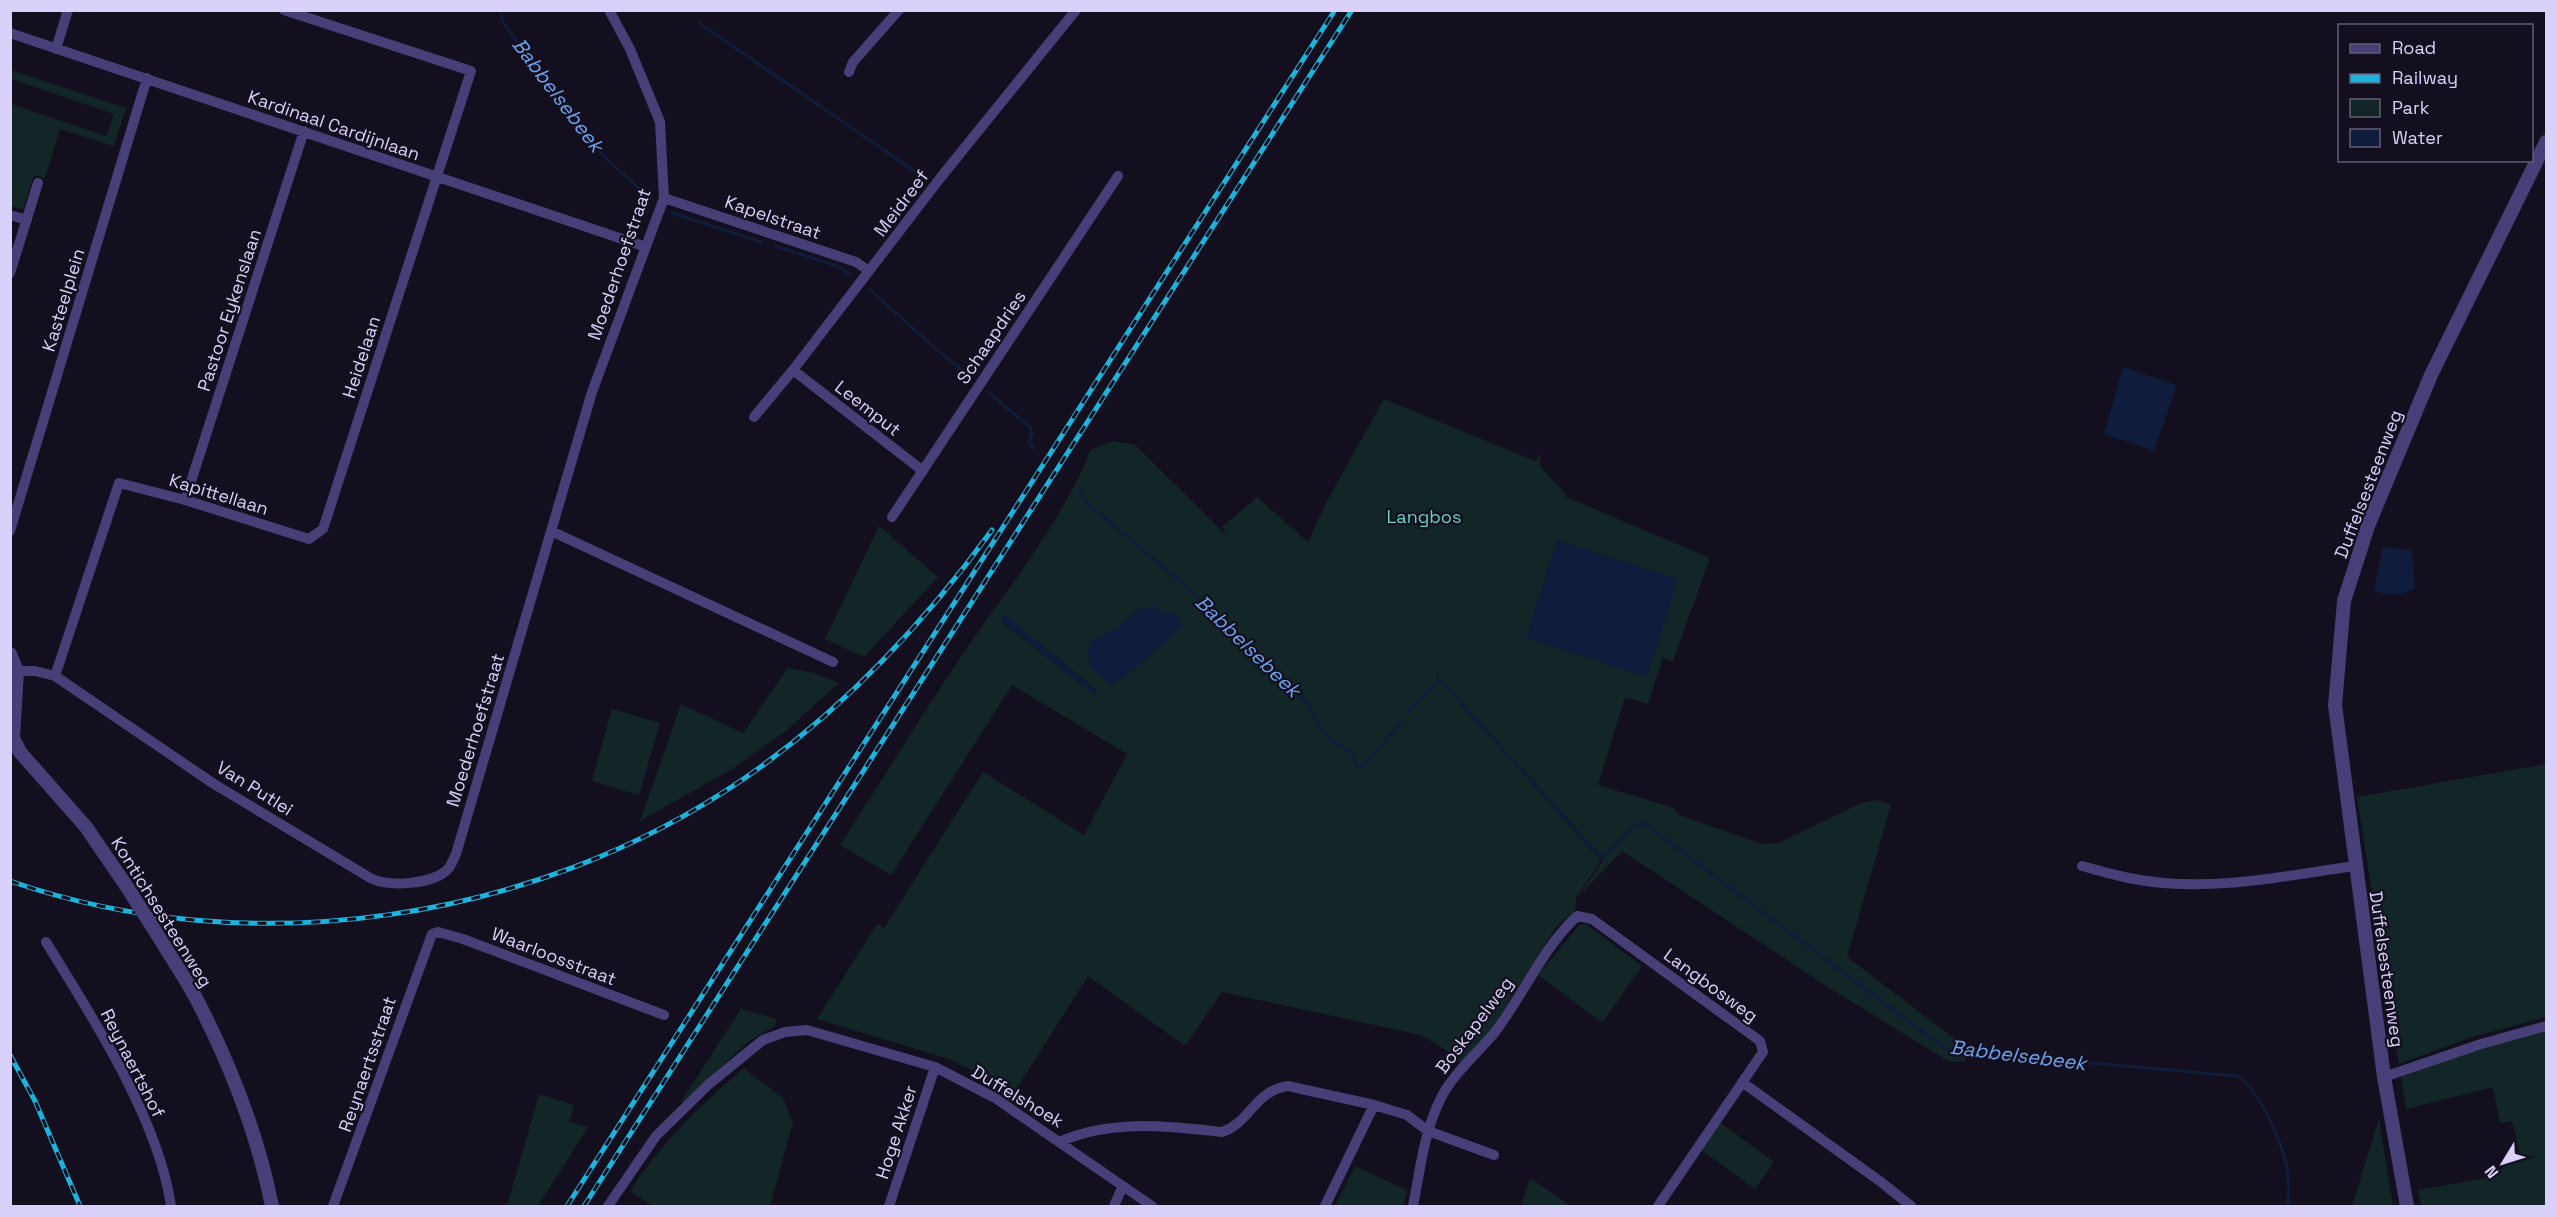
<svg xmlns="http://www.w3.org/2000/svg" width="2557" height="1217" viewBox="0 0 2557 1217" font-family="'Space Grotesk',sans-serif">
  <rect width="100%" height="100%" fill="#130f1e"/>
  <!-- green -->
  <path fill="#132627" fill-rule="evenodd" d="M11,70L126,108L114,146L60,129L45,178L34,175L23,209L11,206V104L106,136L114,114L11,79Z
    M1384,399L1535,461L1541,454L1540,465L1543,470L1566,494V497L1710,558L1673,661L1663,658L1648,704L1625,697L1598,785L1674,808L1679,815L1762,844L1779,843L1861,803L1878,800L1891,805L1847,957L1963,1045L1966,1062L1948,1061L1828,987L1622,851L1578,897L1604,859L1438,676L1439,674L1436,670L1438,674L1436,676L1441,682L1601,861L1576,897L1575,910L1556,927L1491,1030L1462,1064L1446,1050L1421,1035L1222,992L1185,1046L1088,976L1012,1096L971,1070L949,1059L817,1019L877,924L884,928L983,772L1084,835L1127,754L1012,685L891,875L840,845C883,779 924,711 968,646C1012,583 1062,521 1091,450L1113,441L1135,445L1227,536L1222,527L1257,497L1308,542L1327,501ZM1005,615L1095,689V696L1001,621Z
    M879,526L938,577L864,657L825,639Z
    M788,668L814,673L839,683L787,730L732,769L640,821L681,704L743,733Z
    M612,709L660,723L639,795L592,781Z
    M2546,764V1017L2472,1037L2399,1064L2357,797Z
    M1586,924L1642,966L1602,1023L1538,975L1579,925Z
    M741,1009L777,1019L774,1027L750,1040L684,1102L682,1100Z
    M2546,1030V1206H2421L2418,1190L2486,1178L2521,1157L2512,1121L2500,1123L2493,1087L2406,1109L2401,1077L2451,1058Z
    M744,1068L783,1098L793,1122L770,1206H653L630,1191C662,1141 699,1107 744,1068Z
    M539,1094L574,1105L569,1122L588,1127L538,1206H507Z
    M2379,1119L2393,1206H2352Z
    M1718,1121L1774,1162L1755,1189L1700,1149Z
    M1355,1166L1407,1190L1403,1206H1335Z
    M1530,1178L1571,1206H1527L1522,1203Z"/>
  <!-- water -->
  <path fill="#101c3c" d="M2123,367L2177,385L2154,451L2104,434Z
    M1557,540L1678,579L1647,677L1526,638Z
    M2383,547L2412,550L2415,589C2400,595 2388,597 2374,590Z
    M1154,606L1169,614L1175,612L1183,626L1147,659L1112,686L1090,667L1088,653L1090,644L1096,638L1118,627L1137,610Z
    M1005,614L1098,693L1095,696L1001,620Z"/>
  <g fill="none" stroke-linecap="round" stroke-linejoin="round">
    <!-- stream -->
    <path stroke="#101c3c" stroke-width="3" d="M501,14L503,23L540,72L574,110L602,155L641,190L649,194
      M699,23L919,174
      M672,213L761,242
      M775,246L837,266L849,274
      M870,290L944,356L969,375
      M988,392L1030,427L1032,433L1029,443L1033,448
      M1080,492L1088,504L1180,581L1308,705L1317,723L1330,739L1352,753L1357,767L1364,765L1401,723
      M1408,713L1439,679L1602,859L1635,825L1641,823L1649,827
      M1653,830L1947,1050L2237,1076C2257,1085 2285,1148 2287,1169C2289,1181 2288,1194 2288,1206"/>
    <!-- minor -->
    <path stroke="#473f78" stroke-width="10" d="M10,33L646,247
      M56,49L68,10
      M849,72L853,62L899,10
      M664,198L856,262L869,271
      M10,215L27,220
      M10,273L38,183
      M793,370L923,471
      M754,417L793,370L941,177L1076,10
      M185,500L304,131
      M892,517L1118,176
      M10,531L147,78
      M551,531L833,662
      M17,671H35L55,676L214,784L372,879C391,887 430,884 446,871C451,867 453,860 456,854L592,392L664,198L660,122L630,49L609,10
      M55,676L119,483L185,500L309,539L323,529L471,71L284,10
      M2082,866C2101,871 2120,877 2140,880C2211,892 2284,876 2354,866
      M46,942C92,1016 159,1120 171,1206
      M2384,1077L2481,1044L2546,1026
      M1742,1082L1881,1182L1911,1206
      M1059,1142C1111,1119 1166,1126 1222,1132C1250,1123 1255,1090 1288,1086L1374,1105L1407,1115L1428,1131L1494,1155
      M333,1206L432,934L438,932L463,939L664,1015
      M608,1206L656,1136L709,1084L763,1040L785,1032L807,1030L935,1067L995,1098L1152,1206
      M889,1206L935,1067
      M1114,1206L1122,1188
      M1325,1206L1374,1105
      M1413,1206C1420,1171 1424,1132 1440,1100C1453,1073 1477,1054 1495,1032C1524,994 1542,949 1577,916L1592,919L1760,1041L1763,1052L1658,1206"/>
    <!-- tertiary -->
    <path stroke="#473f78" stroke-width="14" d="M10,654L17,671L13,738L20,752L86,827L125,884
      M157,934C170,956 185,977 197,1000C230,1064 258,1136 272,1206
      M2407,1206L2384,1077L2335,705L2344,601L2368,526L2431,375L2546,142"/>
    <!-- rail casing -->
    <g stroke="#1ab4dd" stroke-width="5">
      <path id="rail" d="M10,881C250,964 533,922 742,780C840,713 922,626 992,530
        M10,1055L35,1101L80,1206
        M567,1206L1335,10
        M584,1206L1352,10"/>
    </g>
    <!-- rail -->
    <use href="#rail" stroke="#130f1e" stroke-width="3" stroke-dasharray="9" stroke-linecap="butt"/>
    <!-- tertiary-bridge -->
    <path stroke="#473f78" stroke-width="14" d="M125,884L157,934"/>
  </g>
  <g text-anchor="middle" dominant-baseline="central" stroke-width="4.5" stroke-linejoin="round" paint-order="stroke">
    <!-- street labels -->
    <g font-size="18" fill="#dad1fa" stroke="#130f1e">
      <text transform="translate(334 125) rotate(19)">Kardinaal Cardijnlaan</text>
      <text transform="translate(901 203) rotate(-53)">Meidreef</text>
      <text transform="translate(773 217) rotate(19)">Kapelstraat</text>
      <text transform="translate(619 264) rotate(-71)">Moederhoefstraat</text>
      <text transform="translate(63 300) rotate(-73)">Kasteelplein</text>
      <text transform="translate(229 310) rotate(-72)">Pastoor Eykenslaan</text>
      <text transform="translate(991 337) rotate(-56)">Schaapdries</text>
      <text transform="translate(361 357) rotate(-72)">Heidelaan</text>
      <text transform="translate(868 408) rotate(38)">Leemput</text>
      <text transform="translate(2368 484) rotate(-69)">Duffelsesteenweg</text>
      <text transform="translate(219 494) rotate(17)">Kapittellaan</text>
      <text transform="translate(475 730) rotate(-73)">Moederhoefstraat</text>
      <text transform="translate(255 788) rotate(32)">Van Putlei</text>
      <text transform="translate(162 912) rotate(58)">Kontichsesteenweg</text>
      <text transform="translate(554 956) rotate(21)">Waarloosstraat</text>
      <text transform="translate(2387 969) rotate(82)">Duffelsesteenweg</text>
      <text transform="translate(1711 985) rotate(36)">Langbosweg</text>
      <text transform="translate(1474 1025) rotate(-53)">Boskapelweg</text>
      <text transform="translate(133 1063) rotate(63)">Reynaertshof</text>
      <text transform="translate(367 1064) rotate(-71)">Reynaertsstraat</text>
      <text transform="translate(1018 1096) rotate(31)">Duffelshoek</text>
      <text transform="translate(896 1132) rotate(-72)">Hoge Akker</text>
    </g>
    <!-- park labels -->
    <g font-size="18" fill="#67d1c1" stroke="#130f1e">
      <text x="1424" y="516">Langbos</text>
    </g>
    <!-- water labels -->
    <g font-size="20" font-style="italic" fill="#6ba3ee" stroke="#130f1e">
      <text transform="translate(558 95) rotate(53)">Babbelsebeek</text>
      <text transform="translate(1248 646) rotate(44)">Babbelsebeek</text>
      <text transform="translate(2018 1055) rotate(7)">Babbelsebeek</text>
    </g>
  </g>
  <!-- border -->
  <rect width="2557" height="1217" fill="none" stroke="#dad1fa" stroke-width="24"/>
  <!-- legend -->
  <rect x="2338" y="24" width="195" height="138" fill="#130f1e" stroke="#635d76" stroke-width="1.5"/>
  <rect x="2350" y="44" width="30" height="9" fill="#473f78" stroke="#635d76" stroke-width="1.5"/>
  <text x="2392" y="54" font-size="18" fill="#dad1fa">Road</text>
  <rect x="2350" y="74" width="30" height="9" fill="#1ab4dd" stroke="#635d76" stroke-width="1.5"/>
  <text x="2392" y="84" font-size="18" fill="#dad1fa">Railway</text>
  <rect x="2350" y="99" width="30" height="18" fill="#132627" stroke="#635d76" stroke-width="1.5"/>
  <text x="2392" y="114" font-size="18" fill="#dad1fa">Park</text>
  <rect x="2350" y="129" width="30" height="18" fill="#101c3c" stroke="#635d76" stroke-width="1.5"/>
  <text x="2392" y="144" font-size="18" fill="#dad1fa">Water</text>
  <!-- north arrow -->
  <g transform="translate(2503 1163) rotate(232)" stroke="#130f1e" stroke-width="4.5" paint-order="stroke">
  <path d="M0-4.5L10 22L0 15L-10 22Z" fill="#dad1fa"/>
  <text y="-9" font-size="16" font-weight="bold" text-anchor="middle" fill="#dad1fa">N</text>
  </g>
</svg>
